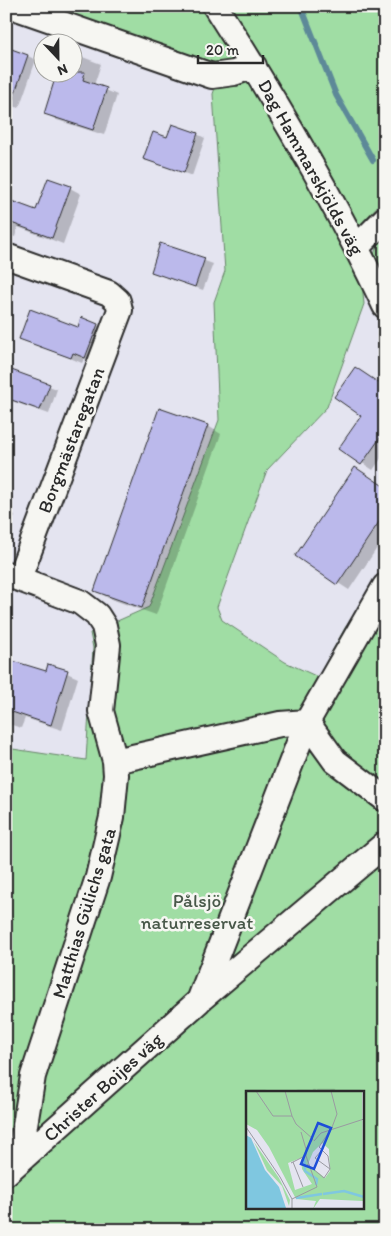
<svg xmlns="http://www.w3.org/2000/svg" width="391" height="1236" viewBox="0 0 391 1236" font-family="Itim,sans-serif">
  <rect width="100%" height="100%" fill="#e4e4f0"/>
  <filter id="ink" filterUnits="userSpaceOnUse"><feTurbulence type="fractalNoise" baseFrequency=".02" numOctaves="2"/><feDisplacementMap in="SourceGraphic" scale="10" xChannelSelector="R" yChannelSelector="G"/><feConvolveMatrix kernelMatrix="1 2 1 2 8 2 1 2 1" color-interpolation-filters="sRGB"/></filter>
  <g filter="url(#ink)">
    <!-- green -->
    <path fill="#a0dda4" stroke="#668468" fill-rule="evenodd" d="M29,6H374L385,34V198L357,228L364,304L327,407L267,470L217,607L222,620L285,662L318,677L345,628L385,569V1230H6V748L86,760L93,648L90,633L149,607L219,420L214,302L225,271L213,94L216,85ZM247,1092H362V1207H247Z
      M385,235V288C374,266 367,256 385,235Z"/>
    <!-- shadow -->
    <path fill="#0003" d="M72,53L101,64L94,85L117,95L104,135L57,120L46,114L56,79L50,76L51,72H72Z
      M28,56L36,60L19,108L6,104Z
      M197,134L205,138L192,176L145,158L168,138Z
      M70,188L81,194L63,244L18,227L15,237L6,234V201L36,212Z
      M161,245L213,264L203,290L152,272Z
      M97,325L108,331L97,363L84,359L82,363L21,338Z
      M6,370L57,389L49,414L6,399Z
      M385,387V453L373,470L340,448Z
      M160,409L208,426L221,434L156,615L108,598L95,590Z
      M385,487V536L349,590L297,556Z
      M6,510L15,515L6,543Z
      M49,665L78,678L62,730L25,718L21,728L6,723V669L46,673Z"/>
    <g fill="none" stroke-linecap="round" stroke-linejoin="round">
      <!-- stream -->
      <path stroke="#5d8998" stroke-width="6" d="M301,6L336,95L373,160"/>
    </g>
    <!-- building -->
    <path fill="#bbb9eb" stroke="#2b2b2b" d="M6,47L28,55L9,110L6,109Z
      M57,72H85L83,80L107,88L93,130L44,114Z
      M172,124L198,133L184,173L143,159L153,132L167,137Z
      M48,178L71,186L52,238L6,221V199L36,210Z
      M160,243L205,258L195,287L151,272Z
      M30,309L78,327L81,317L98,324L85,358L73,353L71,358L19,339Z
      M355,367L385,387V431L361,465L338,449L361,416L334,397Z
      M6,368L50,384L40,410L6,398Z
      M159,408L208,425L142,608L94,591Z
      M355,467L385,487V513L337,585L295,556Z
      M13,661L46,671L48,664L68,670L51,725L6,710V668L10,669Z"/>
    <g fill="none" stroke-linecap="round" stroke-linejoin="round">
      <!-- minor casing -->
      <g stroke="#2b2b2b" stroke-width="28">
        <path id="minor" d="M11,6L212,76L234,73L254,66
          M215,6C277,103 336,202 385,306
          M357,247L385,219
          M6,256L109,293L118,301L120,310L19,578
          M6,574L80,602L97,615L104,626L108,645L101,711L115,761L116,775L112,817L98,877L33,1076L19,1161
          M385,586L307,722L335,761L385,799
          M202,998L385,844
          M6,1173L199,1001L307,722L280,724L115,761"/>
      </g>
      <!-- minor -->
      <use href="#minor" stroke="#f6f6f2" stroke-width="24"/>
    </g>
  </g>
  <g text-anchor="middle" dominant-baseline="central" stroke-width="5" stroke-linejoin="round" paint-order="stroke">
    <!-- street labels -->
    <g font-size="19" fill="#2b2b2b" stroke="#f6f6f2">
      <text transform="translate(311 167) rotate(61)">Dag Hammarskjölds väg</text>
      <text transform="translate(71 440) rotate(-69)">Borgmästaregatan</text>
      <text transform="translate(84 913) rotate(-73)">Matthias Gülichs gata</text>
      <text transform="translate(103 1087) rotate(-42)">Christer Boijes väg</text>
    </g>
    <!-- park labels -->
    <g font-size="19" fill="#485849" stroke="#f6f6f2">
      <text x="197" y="900">Pålsjö<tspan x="197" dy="22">naturreservat</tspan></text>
    </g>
  </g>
  <!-- overview -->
  <g transform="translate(246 1091)">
    <rect width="118" height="118" fill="#e4e4f0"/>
    <path d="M0,0H116L117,110L74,108L67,118L70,110L50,108L23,56L11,39L0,33ZM76,52L83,58L84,80L79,87L62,73L67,61ZM60,65L55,68L56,78L66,93L49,99L42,72ZM8,51L33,87L44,109L43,115L36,95L21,79Z" fill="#a0dda4" fill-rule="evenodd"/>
    <path d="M0,44L5,47L19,79L33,96L40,117H0Z" fill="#7fc7e0"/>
    <path fill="none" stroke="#7fc7e0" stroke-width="2.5" d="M58,68L59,80L71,88L70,94M77,103L98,100L118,106M50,107L76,103"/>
    <path fill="none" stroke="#9a9aa1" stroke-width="1" d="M10,0L27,25H46L50,33L67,48L60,58V65L71,96L46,108M39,0L46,25M85,0L91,23L85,39M0,36L34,86L46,108V118M55,41L60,58M83,41L73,56L82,65L84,78M68,50L75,42L118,28M76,59L69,67L84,78M47,71L57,96M45,72L59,65M61,73L78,87L84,78"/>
    <path fill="#1d4ed8" fill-opacity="0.15" stroke="#1d4ed8" stroke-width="2.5" d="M72,32L85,37L68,78L55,73Z"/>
    <rect width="118" height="118" fill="none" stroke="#2b2b2b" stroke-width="2.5"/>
  </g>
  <!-- margin -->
  <rect width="391" height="1236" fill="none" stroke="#f6f6f2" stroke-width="25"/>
  <rect x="12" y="12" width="366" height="1211" fill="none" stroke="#2b2b2b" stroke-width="2" filter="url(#ink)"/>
  <!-- north arrow -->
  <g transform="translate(58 58) rotate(158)"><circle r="24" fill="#f6f6f2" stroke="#a5a5a2"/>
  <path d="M0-4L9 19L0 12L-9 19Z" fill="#2b2b2b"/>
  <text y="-8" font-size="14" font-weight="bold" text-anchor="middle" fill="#2b2b2b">N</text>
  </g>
  <!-- scale -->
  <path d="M198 55v8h65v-8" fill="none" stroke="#2b2b2b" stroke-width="2.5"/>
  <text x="206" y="55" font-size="15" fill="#2b2b2b" stroke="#f6f6f2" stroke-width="4" paint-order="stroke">20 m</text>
</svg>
